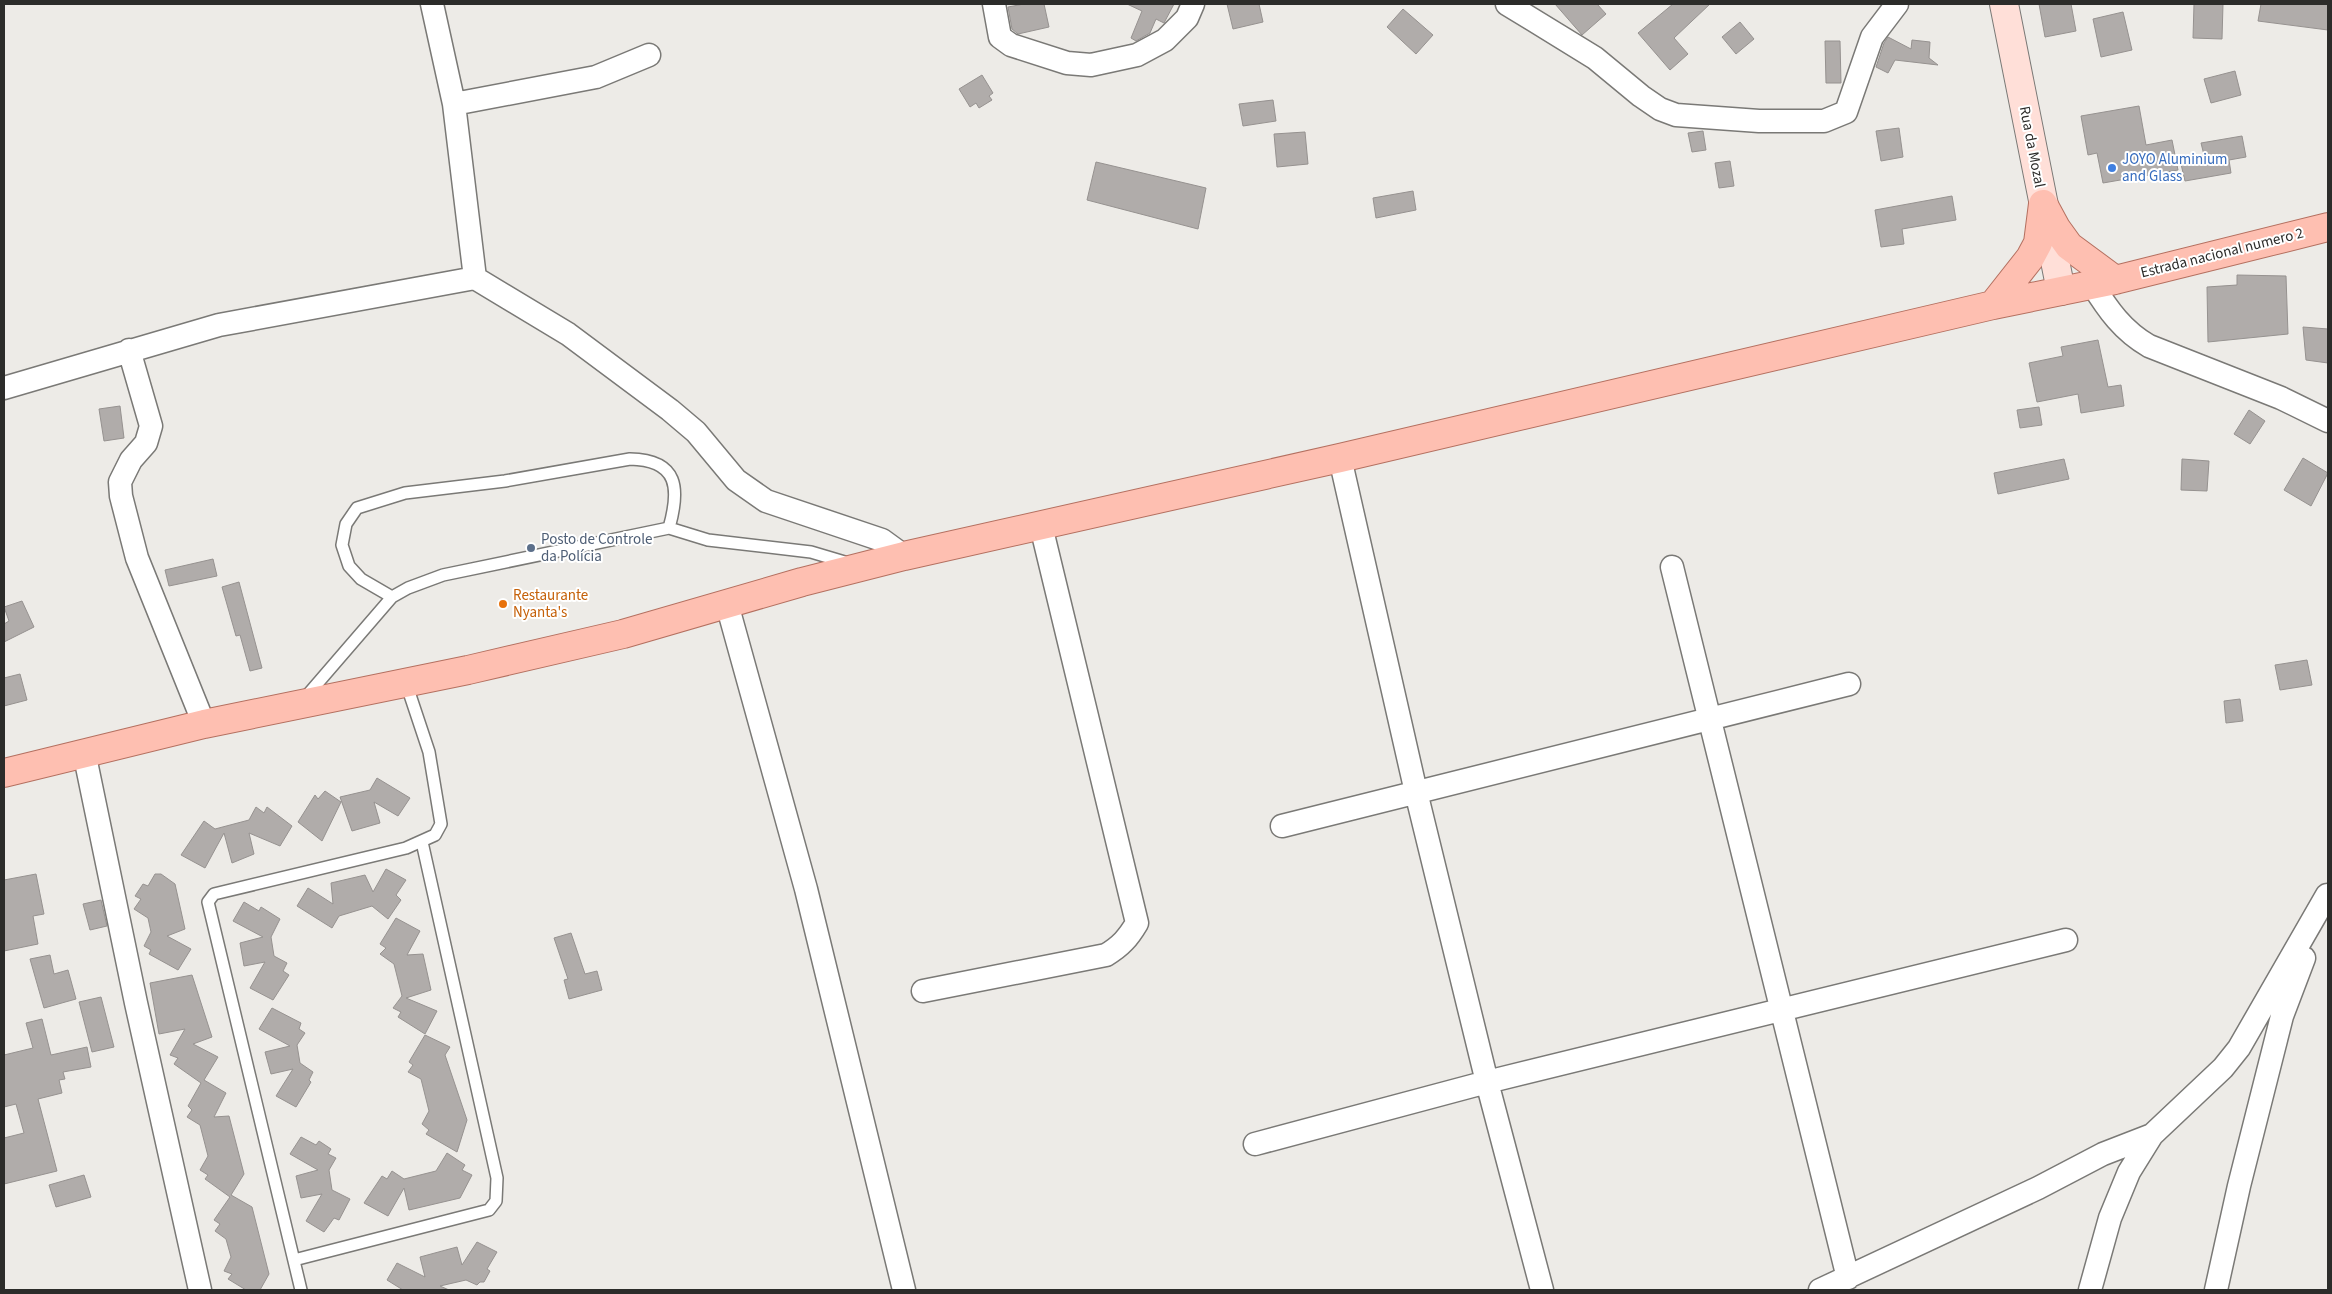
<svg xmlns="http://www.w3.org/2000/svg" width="2332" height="1294" viewBox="0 0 2332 1294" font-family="'Source Sans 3',sans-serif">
  <rect width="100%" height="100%" fill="#edebe7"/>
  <!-- building -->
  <path fill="#b0acaa" stroke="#969290" d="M1024,4H1044L1049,27L1018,34L1012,29L1008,7Z
    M1127,4H1174L1164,23L1156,19L1150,33L1136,41L1131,38L1142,11Z
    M1227,4H1259L1263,22L1233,29Z
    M1555,4H1597L1606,14L1582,35Z
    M1673,4H1710L1674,38L1688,54L1670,70L1638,33Z
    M2039,4H2071L2076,31L2045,37Z
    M2194,4H2223L2222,39L2193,38Z
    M2261,4H2328V30L2258,21Z
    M1403,9L1433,35L1416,54L1387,27Z
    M2123,12L2132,50L2101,57L2093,19Z
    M1740,22L1754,39L1736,54L1722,37Z
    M1888,37L1911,49L1912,40L1930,42L1929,58L1938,65L1895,60L1888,73L1876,67L1884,43Z
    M1825,41H1840L1841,83H1826Z
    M2235,71L2241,95L2211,103L2204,79Z
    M982,75L993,93L989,96L992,100L979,108L976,103L970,107L959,89Z
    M1273,100L1276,121L1243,126L1239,104Z
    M2139,106L2146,145L2172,140L2178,170L2103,183L2097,153L2088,155L2081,116Z
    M1899,128L1903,157L1881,161L1876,131Z
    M1703,131L1706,150L1692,152L1688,133Z
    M1305,132L1308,164L1277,167L1274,134Z
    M2242,136L2246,157L2229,160L2231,173L2185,181L2180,160L2204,155L2201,143Z
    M1730,161L1734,186L1719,188L1715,163Z
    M1096,162L1206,188L1198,229L1087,200Z
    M1413,191L1416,210L1376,218L1373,198Z
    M1952,196L1956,220L1902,229L1904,244L1881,247L1875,210Z
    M2237,275L2286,276L2288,334L2208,342L2207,287L2237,285Z
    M2303,327L2328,329V363L2306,360Z
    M2098,340L2108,387L2121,385L2124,406L2081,413L2078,394L2037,402L2029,363L2063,356L2061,347Z
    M120,406L124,438L104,441L99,409Z
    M2039,407L2042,425L2020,428L2017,410Z
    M2249,410L2265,421L2250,444L2234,434Z
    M2303,458L2328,473L2311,506L2284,490Z
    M2064,459L2069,479L1998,494L1994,473Z
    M2182,459L2209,461L2207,491L2181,490Z
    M213,559L217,576L169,586L165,570Z
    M239,582L262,668L250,671L240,635L236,636L222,587Z
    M22,601L34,627L4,642V624L9,621L4,607Z
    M2307,660L2312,685L2280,690L2275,665Z
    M20,674L27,700L4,706V678Z
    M2240,699L2243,721L2226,723L2224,701Z
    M377,778L410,798L398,816L374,802L380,823L352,831L340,797L370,790Z
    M325,791L341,802L322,841L298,822L315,795L318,799Z
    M256,807L264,813L267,807L292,826L280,846L249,833L254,854L232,863L224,833L205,868L181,855L204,821L215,829L249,820Z
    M386,869L406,880L396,895L401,900L388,919L372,906L339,916L332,928L297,906L308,888L333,904L331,883L365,875L373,892Z
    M36,874L44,914L33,916L38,944L4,951V880Z
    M155,874H161L175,884L185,929L167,936L191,949L178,970L149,954L151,950L144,946L151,932L148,918L134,909L141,899L135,896L143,884L148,886Z
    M101,900L107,926L90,930L83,904Z
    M244,902L259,911L261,907L280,919L271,937L274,956L287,963L283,971L289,975L273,1000L250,988L265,962L244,966L240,943L263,937L233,921Z
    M396,918L420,931L407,955L423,954L431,990L406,998L437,1011L425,1034L398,1017L401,1012L393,1008L402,996L394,964L380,954L386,948L380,944Z
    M571,933L585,974L597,971L602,990L569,999L564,980L568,979L554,938Z
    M50,955L54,974L68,970L76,999L44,1008L30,959Z
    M192,975L212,1037L193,1044L218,1057L204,1080L226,1093L214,1117L229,1116L244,1174L231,1195L252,1207L269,1274L260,1290H246L228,1279L232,1274L224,1271L231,1257L226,1239L215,1231L220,1224L214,1220L230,1197L205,1179L208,1175L200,1170L208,1156L200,1125L187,1117L192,1110L188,1106L201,1083L174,1064L178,1058L170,1055L185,1029L159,1034L150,983Z
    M101,997L114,1047L92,1052L79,1002Z
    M272,1008L301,1023L299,1029L305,1033L297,1045L300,1063L313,1072L309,1080L311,1082L296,1107L276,1096L293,1069L271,1074L265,1052L290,1046L259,1029Z
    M42,1019L51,1055L87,1047L91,1067L63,1072L65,1079L59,1080L62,1093L38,1099L57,1171L4,1184V1138L24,1133L16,1104L4,1107V1055L33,1048L26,1023Z
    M425,1035L450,1047L445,1055L467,1120L457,1152L426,1134L429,1130L422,1124L429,1111L421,1079L408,1072L413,1065L409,1062Z
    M301,1137L316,1145L319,1141L331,1149L328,1154L336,1158L329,1170L332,1190L350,1199L339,1220L334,1218L324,1232L306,1221L322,1194L301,1198L296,1176L318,1170L290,1154Z
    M447,1153L465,1165L462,1170L472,1175L460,1198L409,1210L404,1188L388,1216L364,1203L382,1176L387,1179L392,1171L404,1179L436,1171Z
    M84,1175L91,1197L56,1207L49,1185Z
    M477,1242L497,1252L487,1269L490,1271L484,1282H480L477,1285L466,1280L440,1286L449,1290H403L387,1280L397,1263L425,1277L420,1257L457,1247L462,1265Z"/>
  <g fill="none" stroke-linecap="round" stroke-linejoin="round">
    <!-- service casing -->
    <g stroke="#7a7976" stroke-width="14">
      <path id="service" d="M392,597L361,579L349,566L342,545L346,524L357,508L405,493L505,481L630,459C679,460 680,489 669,528
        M304,699L392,597L408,588L443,575L669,528L708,540L811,552L848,563
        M294,1260L489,1210L496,1201L497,1178L422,842
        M301,1290L208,902L214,894L406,848L435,835L441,824L429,752L406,683"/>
    </g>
    <!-- minor casing -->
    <g stroke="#7a7976" stroke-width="25">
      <path id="minor" d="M432,4L454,104L475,278
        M994,4L1000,37L1011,45L1067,63L1091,65L1137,55L1165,40L1187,18L1193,4
        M1507,4L1595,58L1641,96L1660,109L1676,115L1759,121H1824L1846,112L1872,37L1897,4
        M454,104L596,77L649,55
        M2092,284C2108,310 2123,331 2149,346L2281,398L2328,421
        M129,350L151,426L146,443L131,460L120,482L121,496L137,558L204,724
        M4,388L219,325L475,278L568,334L670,410L696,432L736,480L766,501L882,540L904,556
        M1340,458L1416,792L1487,1082L1542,1290
        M1672,567L1848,1278
        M727,604L806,889L904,1290
        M84,752L136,1003L200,1290
        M1282,826L1849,684
        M923,991L1106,955C1121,946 1128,938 1137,923L1041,526
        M1255,1144L1487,1082L2066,940
        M1820,1290L2038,1188L2103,1154L2152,1135
        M2090,1290L2110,1218L2129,1172L2152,1135L2223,1068L2239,1048L2327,895
        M2216,1290L2239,1186L2282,1016L2304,958"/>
    </g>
    <!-- secondary casing -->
    <g stroke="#7a7976" stroke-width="30">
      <path id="secondary" d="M2004,4L2061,291"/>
    </g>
    <!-- primary casing -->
    <g stroke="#b47060" stroke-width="30">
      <path id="primary" d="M2043,204L2056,228L2069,246L2115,280
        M1993,305L2030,258L2038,243L2043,204
        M4,773L204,724L468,670L623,634L802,582L904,556L1340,458L1993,305L2115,280L2328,227"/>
    </g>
    <!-- service -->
    <use href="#service" stroke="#fff" stroke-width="11"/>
    <!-- minor -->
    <use href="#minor" stroke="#fff" stroke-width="22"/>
    <!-- secondary -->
    <use href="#secondary" stroke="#ffdfd8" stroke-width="28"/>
    <!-- primary -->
    <use href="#primary" stroke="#febfb1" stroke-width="28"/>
  </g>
  <!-- markers -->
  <circle fill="#3f7fe0" stroke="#fff" stroke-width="2" cx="2112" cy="168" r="5"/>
  <circle fill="#5c6f8a" stroke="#fff" stroke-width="2" cx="531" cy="548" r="5"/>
  <circle fill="#e8710a" stroke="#fff" stroke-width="2" cx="503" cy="604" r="5"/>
  <g text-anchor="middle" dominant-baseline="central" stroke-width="4" stroke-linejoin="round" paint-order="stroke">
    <!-- street labels -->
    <g font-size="15" fill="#2c2c2a" stroke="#fff">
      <text transform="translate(2032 147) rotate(79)">Rua da Mozal</text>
      <text transform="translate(2222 253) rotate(-14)">Estrada nacional numero 2</text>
    </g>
    <!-- shop labels -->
    <g font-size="15" fill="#366cbe" stroke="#fff" text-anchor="start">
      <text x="2122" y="159">JOYO Aluminium<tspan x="2122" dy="17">and Glass</tspan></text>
    </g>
    <!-- service labels -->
    <g font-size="15" fill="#4e5e75" stroke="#fff" text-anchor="start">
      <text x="541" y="539">Posto de Controle<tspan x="541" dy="17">da Polícia</tspan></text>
    </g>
    <!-- food labels -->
    <g font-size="15" fill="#c56008" stroke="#fff" text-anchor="start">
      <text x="513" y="595">Restaurante<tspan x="513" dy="17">Nyanta's</tspan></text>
    </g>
  </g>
  <!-- border -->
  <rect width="2332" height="1294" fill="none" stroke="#2c2c2a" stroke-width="10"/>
</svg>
